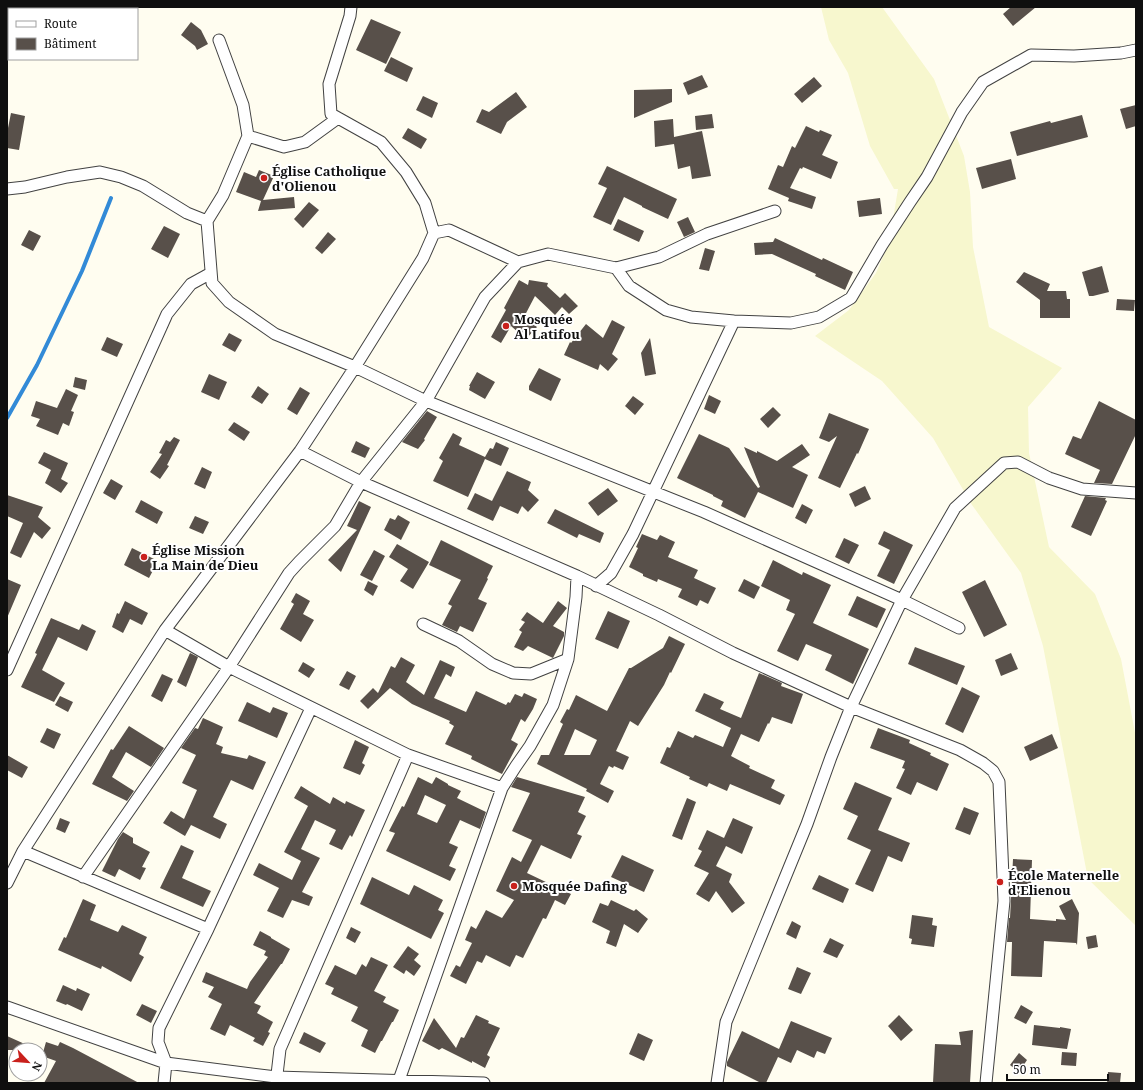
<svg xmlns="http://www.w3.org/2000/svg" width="1143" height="1090" viewBox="0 0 1143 1090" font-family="'Noto Serif',serif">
  <rect width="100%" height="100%" fill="#fffdf0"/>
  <!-- farmland -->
  <path fill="#f7f7ce" d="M821,7H882L934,79L964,156L970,192L973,247L989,327L1062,368L1028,407L1029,453L1049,547L1095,594L1121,659L1136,738V926L1088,879L1043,646L1021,573L972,505L933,438L882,381L815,336L849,310L876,273L889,243L898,189H894L870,146L848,73L829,40Z"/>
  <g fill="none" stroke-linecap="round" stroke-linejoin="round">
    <!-- stream -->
    <path stroke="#328ad7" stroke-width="4" d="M7,418L37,365L82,271L111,198"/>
  </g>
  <!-- building -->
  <path fill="#58504a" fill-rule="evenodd" d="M1011,7H1036L1013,26L1003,14Z
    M371,19L401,32L386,64L356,50Z
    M191,22L201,30L208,44L197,50L195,46L181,35Z
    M391,57L413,68L407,82L384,71Z
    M702,75L708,87L688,95L683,83Z
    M814,77L822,86L802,103L794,94Z
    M672,89V102L634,118V90Z
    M516,92L527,107L507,122L501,134L476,122L482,109L489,112Z
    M423,96L438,103L432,118L416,110Z
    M1136,105V126L1126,129L1120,109Z
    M11,113L25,116L19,150L7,148V133Z
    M712,114L714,128L696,130L695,116Z
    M1082,115L1088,137L1017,156L1010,132L1050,121L1051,123Z
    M673,119L674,137L702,131L711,176L692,179L690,166L678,169L674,144L655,147L654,121Z
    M806,126L819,132L820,130L832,135L822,155L838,162L831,179L803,167L802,169L800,168L790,188L816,197L812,209L788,201L789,198L768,189L778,165L783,167L792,146L795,148Z
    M408,128L427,139L421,149L402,138Z
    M1011,159L1016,179L982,189L976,168Z
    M607,166L677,199L668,219L642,207V206L624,197L611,225L593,217L607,188L598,184Z
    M259,170L274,176L263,200L294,197L295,208L258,211L261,201L236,192L244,172L256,177Z
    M880,198L882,214L859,217L857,201Z
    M309,202L319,210L303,228L294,219Z
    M688,217L695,232L684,237L677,222Z
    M618,219L644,231L639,242L613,230Z
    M164,226L180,234L168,258L151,249Z
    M29,230L41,236L33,251L21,245Z
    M328,232L336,239L322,254L315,248Z
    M775,238L822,260L823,258L853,272L845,290L815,276L816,274L772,254L755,255L754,243L773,242Z
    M705,248L715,251L709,271L699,269Z
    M1102,266L1109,292L1093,296H1089L1082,272Z
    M1024,272L1050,284L1047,291H1066L1067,299H1070V318H1040V300L1016,282Z
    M519,280L528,285L529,280L548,283L547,286L560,298L565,293L578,306L569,314L562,307L555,315L535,296L524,317L537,327L526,339L511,326L501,343L491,337L506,310L504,308Z
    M1117,299L1135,300L1134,311L1116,310Z
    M612,320L625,327L612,354L618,359L608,371L600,364L598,370L564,355L570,342L571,343L586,324L603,338Z
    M229,333L242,340L235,352L222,345Z
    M107,337L123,344L117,357L101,350Z
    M650,338L656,374L645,376L641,353Z
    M539,368L561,379L551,401L529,390V386Z
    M477,372L495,382L485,399L469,390L470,386H469Z
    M209,374L227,382L219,400L201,392Z
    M75,377L87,380L85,390L73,387Z
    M258,386L269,394L262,404L251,397Z
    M300,387L310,393L297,415L287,409Z
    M66,389L78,395L71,411L74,412L69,426L63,423L58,435L36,426L40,419L31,416L36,401L57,408Z
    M709,395L721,401L715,414L704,409Z
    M633,396L644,404L635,415L625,406Z
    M1099,401L1136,420V434L1112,484L1094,483L1100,470L1065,454L1073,436L1081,439Z
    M773,407L781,415L768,428L760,419Z
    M427,411L437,417L424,439L425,440L418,449L402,442Z
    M829,413L869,429L858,454L857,453L840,488L818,478L837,436L829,442L819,438Z
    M234,422L250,432L244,441L228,430Z
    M453,433L462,438L459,445L485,457L490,448L493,449L496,442L509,448L501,466L485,459L468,497L433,481L443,461L439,458Z
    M699,434L729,448L758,488L760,487L744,447L757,453V451L777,461L802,444L810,455L792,467L808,475L793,508L758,492L745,518L721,506L723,501L713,496V495L677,478Z
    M174,437L180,440L167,465L169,466L160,479L150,472L162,454L159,453L166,440L170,442Z
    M356,441L370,448L365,458L351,452Z
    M44,452L68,463L61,479L68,483L61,493L45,483L51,470L38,463Z
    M202,467L212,472L205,489L194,484Z
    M507,471L531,482L528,490L539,500L528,512L522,506L518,514L500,506L493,521L467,509L475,493L492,501Z
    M111,479L123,486L115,500L103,493Z
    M865,486L871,499L855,507L849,494Z
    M608,488L618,501L598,516L588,503Z
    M7,495L43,507L38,517L51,528L42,539L34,532L21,558L10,553L23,523L7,516Z
    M1085,496L1106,498L1105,500L1107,501L1091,536L1071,527Z
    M141,500L163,512L157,524L135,512Z
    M359,501L371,507L341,572L328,560L357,530L347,526Z
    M802,504L813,510L806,524L795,518Z
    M555,509L604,533L600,543L579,534L577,538L547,523Z
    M398,515L410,522L401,540L384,530L390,518L395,520Z
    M195,516L209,522L203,534L189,528Z
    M884,531L913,545L894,584L877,576L890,550L878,544Z
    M642,534L657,540L660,535L675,542L668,557L698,570L694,578L716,588L708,604L700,600L697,606L678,597L682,589L658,579L657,582L643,576V574L629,567L638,548L636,547Z
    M844,538L859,545L849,564L835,557Z
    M441,540L493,566L487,578L488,579L478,599L487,603L473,632L460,626L457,632L442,625L452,606L448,604L461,580L429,565Z
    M397,544L429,562L413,589L400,581L408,569L389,557Z
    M132,548L158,561L149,578L124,565Z
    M374,550L385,556L372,581L360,575Z
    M773,560L802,575L803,572L831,585L813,623L869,649L853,684L825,670L832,655L806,644L798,661L777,651L795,614L786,610L790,600L761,586Z
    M7,579L21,585L7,618Z
    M744,579L760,587L754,599L738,591Z
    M985,580L1007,625L984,637L962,592Z
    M368,581L378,586L373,596L364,590Z
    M296,593L310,601L303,614L314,620L301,642L280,629L294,604L291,602Z
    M857,596L886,609L877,628L848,615Z
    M125,601L148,613L142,625L130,619L123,633L112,627L117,613L119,614Z
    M558,601L567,608L553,626L564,632V636L553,658L528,646L523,651L514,647L522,632L519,630L525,622L521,620L527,612L543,623Z
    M608,611L630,621L618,649L595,639Z
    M51,618L79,630L82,624L96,631L87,651L58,637L42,670L65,683L54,702L21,687L37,654L35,653Z
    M669,636L685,644L671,673L670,672L664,685L638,726L630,721L616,751L629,757L623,770L614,766L613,768L609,766L600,784L614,791L608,803L586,791L587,789L537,764L541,755H549L563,724L560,722L567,709L569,710L576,695L607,711L629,668H631L663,648ZM575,729L597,740L590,755H564Z
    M915,647L965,666L957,685L908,664Z
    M190,653L198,657L186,687L177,682Z
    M1011,653L1018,669L1001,676L995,660Z
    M401,657L415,665L406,682L424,695L440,660L455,667L451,677L446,674L434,698L466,712L476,691L506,705L508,702L510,703L515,694L522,697L524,693L537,699L533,709L525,722L521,719L511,740L518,744L502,774L471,759L472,756L445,744L454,726L449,723L450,721L412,704L390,688L368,709L360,701L373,688L378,693L391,666L395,668Z
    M303,662L315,669L309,678L298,671Z
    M347,671L356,676L349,690L339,685Z
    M759,673L782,683L781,686L803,694L792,724L772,717L769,724L768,723L759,742L741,734L731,756L750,766L749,768L775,780L771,788L785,795L780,805L730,784L727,791L709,783L707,787L689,779L690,777L660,763L667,747L670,748L678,731L693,738L695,735L723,747L731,728L695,711L704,693L724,702L720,709L741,718Z
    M162,674L173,679L162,702L151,696Z
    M962,687L980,696L963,733L945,724Z
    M60,696L73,702L68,712L55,705Z
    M247,702L270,713L273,707L288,713L277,738L238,721Z
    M203,718L223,727L216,744L223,747L221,753L247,759L249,755L266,762L253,790L231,780L213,817L227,824L220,839L191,825L185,836L163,823L171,811L184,819L197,790L182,783L196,755L181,748L195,728L198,729Z
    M129,726L164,748L151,767L126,752L112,777L134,791L127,801L92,784L111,749L113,750Z
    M47,728L61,734L54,749L40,742Z
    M878,728L910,740L909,743L931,753L930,755L949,764L937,791L917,782L911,795L896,788L905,769L902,768L905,761L870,748Z
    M1052,734L1058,748L1030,761L1024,747Z
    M355,740L369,747L362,763L365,765L360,775L343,768Z
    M7,755L28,767L22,778L7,770Z
    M418,777L432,784L436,777L448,784V785L461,791L457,798L486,812L480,829L460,820L449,843L458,847L449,866L456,869L450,881L386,851L395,833L389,831L402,806L404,807ZM425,795L446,805L437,823L417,814Z
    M517,777L585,797L578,812L586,816L577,834L582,836L571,859L541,845L527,873L571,894L565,905L555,900L546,919L543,918L523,958L516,955L510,967L486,955L482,963L477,961L466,984L450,976L456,965L460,967L472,943L465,940L471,926L476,929L486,910L502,918L514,900L496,891L512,857L521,862L532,840L512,831L530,793L511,787Z
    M855,782L892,798L878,830L910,843L902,862L888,856L873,892L855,884L871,850L847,839L858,816L843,809Z
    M301,786L330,804L333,797L345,804L346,801L365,810L352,837L350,835L342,850L329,844L336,830L315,820L301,849L320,858L302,892L313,897L309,906L292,900L283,918L267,911L279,888L253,875L259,863L292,880L301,861L284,852L308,806L294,798Z
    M687,798L696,802L682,840L672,836Z
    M964,807L979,813L970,835L955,829Z
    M60,818L70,822L65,833L56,829Z
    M733,818L753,827L742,854L726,846L716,866L732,874L729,882L745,903L732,913L716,891L709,902L696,894L709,873L694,866L702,851L698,849L707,830L724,838Z
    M123,832L133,838V843L150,852L142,867L146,868L140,880L119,869L115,877L102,871L118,839Z
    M181,845L194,851L182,878L211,891L203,907L160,888Z
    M622,855L654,870L644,892L611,877Z
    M1013,859L1032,860L1030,919L1056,921V919L1066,920L1059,906L1072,899L1079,913L1077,945L1076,943L1044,941L1042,977L1011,976L1012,942H1007L1009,918H1010Z
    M819,875L849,889L843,903L812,889Z
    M372,877L409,895L414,885L443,900L438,910L444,913L431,939L360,904Z
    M83,899L96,905L90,920L118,932L122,925L147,937L139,954L144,957L131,982L102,966L101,969L58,950L64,937L66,938Z
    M611,900L634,911L636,909L648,919L638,933L624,924L616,947L606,943L610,931L592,922L600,903L608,906Z
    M912,915L933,918L932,925L937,926L934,947L911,944L912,939L909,938Z
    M792,921L801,926L796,939L786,934Z
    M351,927L361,932L355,943L346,938Z
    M260,931L271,937V938L290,949L282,964H281L254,1003L261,1006L257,1013L273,1022L268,1032L270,1033L263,1046L253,1041L255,1038L230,1025L225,1036L210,1029L222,1004L208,997L214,987L202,982L206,972L247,989L250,982L268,957L264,955L266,951L253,945Z
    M1096,935L1098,947L1088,949L1086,937Z
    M830,938L844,945L837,958L823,952Z
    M408,946L419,954L414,960L421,966L414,976L406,970L404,974L393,967Z
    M371,957L388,965L374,991L386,997L383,1002L399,1010L393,1022H392L382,1041H381L375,1053L361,1046L368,1030L351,1021L358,1007L331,994L334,988L325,984L335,965L356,975L362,964L366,967Z
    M797,967L811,973L801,994L788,989Z
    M63,985L76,991L77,988L90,994L82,1011L67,1004L66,1005L56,1001Z
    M142,1004L157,1011L151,1023L136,1015Z
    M1021,1005L1033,1012L1026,1024L1014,1018Z
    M476,1015L489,1021L488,1023L500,1028L487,1055L490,1057L485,1068L472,1061V1063L442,1048L439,1050L422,1041L434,1018L456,1048L461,1037L464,1038Z
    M899,1015L913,1030L901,1041L888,1026Z
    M791,1021L832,1038L825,1054L817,1051L814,1058L797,1050L791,1063L778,1057L766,1083H761L727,1066V1062L742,1031L779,1049Z
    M1034,1025L1060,1028V1027L1071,1029L1067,1049L1032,1045Z
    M973,1030L970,1083H933L935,1044L961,1045L959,1032Z
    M304,1032L326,1043L320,1053L299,1043Z
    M638,1033L653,1040L644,1061L629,1054Z
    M7,1036L38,1050H7Z
    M46,1042L58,1046L60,1042L73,1048L139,1083H44L56,1061L42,1056Z
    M1062,1052L1077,1053L1076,1066L1061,1065Z
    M1019,1053L1027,1060L1019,1072L1010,1065Z
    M1108,1072L1121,1073L1120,1083H1107Z"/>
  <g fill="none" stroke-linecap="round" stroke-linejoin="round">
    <!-- minor casing -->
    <g stroke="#424242" stroke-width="13">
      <path id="minor" d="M248,136L284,147L305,142L338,118
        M7,189L25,187L67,177L100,172L121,177L143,186L187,213L207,221L212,283L229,302L275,334L355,367L426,401L704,512L902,600L959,628
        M207,221L223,195L248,136L243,105L219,40
        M434,233L449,230L518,262
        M616,268L659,257L707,234L775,211
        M300,451L361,482L577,576L659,615L733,653L851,707L960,750L983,763L993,771L999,782L1004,901L986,1083
        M596,586L611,573L633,534L734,321
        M423,624L459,641L492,664L513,673L531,674L568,659
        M165,630L229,667L408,755L502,788
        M7,670L167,314L191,284L211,273
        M23,851L208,929
        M83,877L229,667L289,573L299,562L335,526L361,482L426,401L485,297L518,262L548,254L616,268L629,286L666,310L691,317L734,321L791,323L819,317L851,298L882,245L910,202L927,177L962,112L983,82L1031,55L1074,56L1121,53L1136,50
        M7,883L23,851L165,630L300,451L355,367L423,258L434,233L425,203L406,172L381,142L331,114L329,84L350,16L351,7
        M7,1007L166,1063L276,1077L484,1083
        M164,1083L166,1063L158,1042L159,1028L208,929L311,708
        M276,1083L280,1049L408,755
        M398,1083L502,788L516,766L530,746L553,705L568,659L576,597L577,576
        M717,1083L726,1022L807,824L831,757L851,707L902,600L955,508L1004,463L1018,462L1049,478L1082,489L1136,493"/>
    </g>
    <!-- minor -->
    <use href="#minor" stroke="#fff" stroke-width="11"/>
  </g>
  <!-- markers -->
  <g fill="#c9201c" stroke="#fff" stroke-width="1.5">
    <circle cx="264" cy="178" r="4"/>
    <circle cx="506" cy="326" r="4"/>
    <circle cx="144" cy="557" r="4"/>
    <circle cx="1000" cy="882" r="4"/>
    <circle cx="514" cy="886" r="4"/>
  </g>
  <g text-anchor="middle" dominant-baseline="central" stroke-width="4" stroke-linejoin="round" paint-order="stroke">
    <!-- poi labels -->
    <g font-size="13" font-weight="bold" fill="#0f0f0f" stroke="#fff" text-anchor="start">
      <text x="272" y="171">Église Catholique<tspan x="272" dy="15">d'Olienou</tspan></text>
      <text x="514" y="319">Mosquée<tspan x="514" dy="15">Al Latifou</tspan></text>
      <text x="152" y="550">Église Mission<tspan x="152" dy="15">La Main de Dieu</tspan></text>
      <text x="1008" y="875">École Maternelle<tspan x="1008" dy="15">d'Elienou</tspan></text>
      <text x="522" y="886">Mosquée Dafing</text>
    </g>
  </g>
  <!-- border -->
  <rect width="1143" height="1090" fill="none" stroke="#0f0f0f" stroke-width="16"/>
  <!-- legend -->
  <rect x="8" y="8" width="130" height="52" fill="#ffffff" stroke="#9f9f9f"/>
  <rect x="16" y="21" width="20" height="6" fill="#ffffff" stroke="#9f9f9f"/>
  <text x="44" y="28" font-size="12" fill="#0f0f0f">Route</text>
  <rect x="16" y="38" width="20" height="12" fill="#58504a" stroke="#9f9f9f"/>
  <text x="44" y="48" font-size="12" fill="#0f0f0f">Bâtiment</text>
  <!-- north arrow -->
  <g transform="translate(28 1062) rotate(116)"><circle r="19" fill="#ffffff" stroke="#9f9f9f"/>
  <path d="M0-3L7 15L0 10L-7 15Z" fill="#c9201c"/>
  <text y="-6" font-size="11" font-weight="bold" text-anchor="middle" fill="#0f0f0f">N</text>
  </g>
  <!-- scale -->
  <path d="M1007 1074v6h101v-6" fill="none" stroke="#0f0f0f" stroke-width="2"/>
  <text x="1013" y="1074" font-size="12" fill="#0f0f0f" stroke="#ffffff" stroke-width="3" paint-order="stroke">50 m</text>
</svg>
